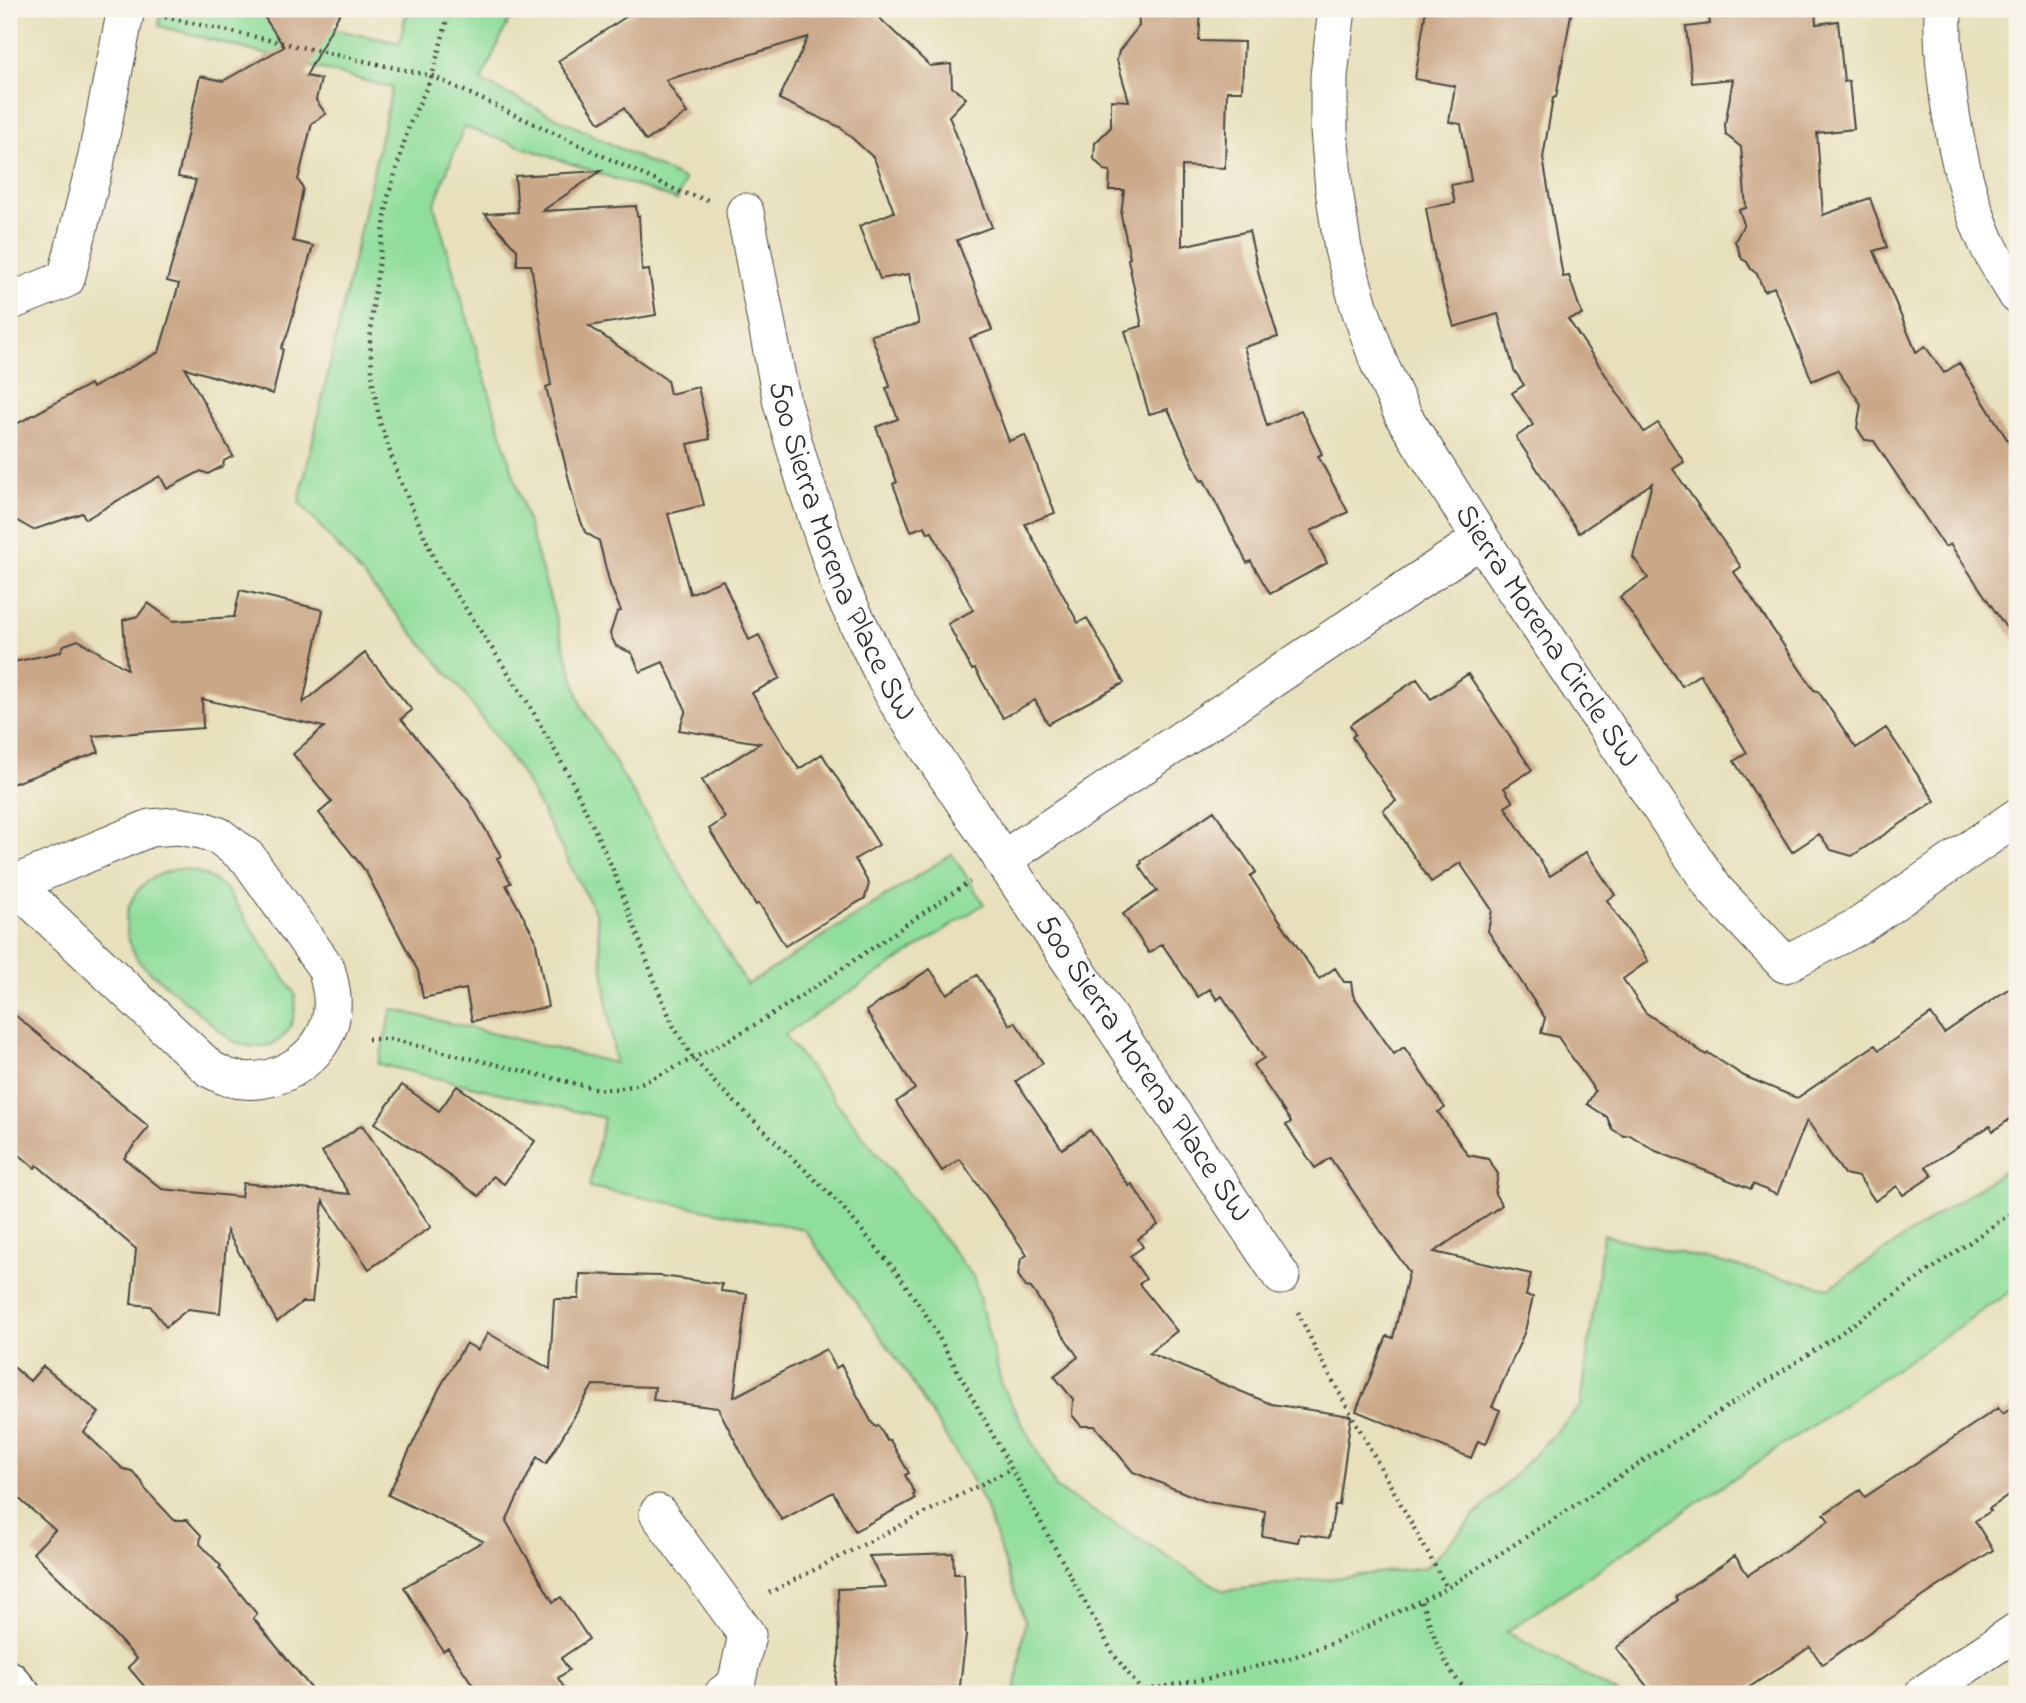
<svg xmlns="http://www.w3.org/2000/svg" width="2026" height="1703" viewBox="0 0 2026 1703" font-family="'Indie Flower',sans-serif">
  <rect width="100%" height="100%" fill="#f7f3e8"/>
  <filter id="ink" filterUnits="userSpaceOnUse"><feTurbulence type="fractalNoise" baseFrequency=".0143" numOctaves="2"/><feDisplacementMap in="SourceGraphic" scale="14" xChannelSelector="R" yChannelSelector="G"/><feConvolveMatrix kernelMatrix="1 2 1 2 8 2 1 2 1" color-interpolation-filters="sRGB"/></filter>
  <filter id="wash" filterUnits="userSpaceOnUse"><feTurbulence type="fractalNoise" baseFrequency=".00686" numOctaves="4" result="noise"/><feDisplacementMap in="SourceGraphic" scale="28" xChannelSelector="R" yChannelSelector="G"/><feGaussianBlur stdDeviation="1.57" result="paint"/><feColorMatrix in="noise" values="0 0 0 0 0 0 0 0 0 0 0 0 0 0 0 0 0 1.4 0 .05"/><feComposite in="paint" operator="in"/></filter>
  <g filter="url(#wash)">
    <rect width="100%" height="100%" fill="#e7e0bb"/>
    <!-- green -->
    <path fill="#90de9b" stroke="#5e8463" stroke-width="2" d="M161,9H234L400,43L407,9H514L481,81L685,180L677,200L464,127L434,205L582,707L747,985L952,854L984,904L784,1035L974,1278L1002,1386L1057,1489L1224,1591L1426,1567L1581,1406L1603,1235L1829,1288L2017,1162V1287L1506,1632L1619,1694H1015L1025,1621L984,1503L965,1468L903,1368L804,1229L589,1187L604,1118L378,1064L392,1009L615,1063L596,914L525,779L458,685L299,502L392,88L159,26Z
      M177,869C198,870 210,876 226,889L295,994C299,1036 270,1059 231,1040L139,962C113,920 128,880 177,869Z"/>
    <g id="blocks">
      <!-- building -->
      <path fill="#caa787" d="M259,9H342L306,76L321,79L316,100L326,114L312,123L298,180L303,188L293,241L313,246L287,336L281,348L283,349L273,394L185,368L233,456L224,461L223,466L208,474L201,471L167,489L160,476L86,519L82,513L33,530L9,516V428L90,384L92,388L159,352L179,284L167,281L196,180L178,177L200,76L223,81L284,47Z
        M638,9H870L930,66L951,64L952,87L966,98L949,116L992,227L957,240L992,330L970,338L1009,441L1025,435L1055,513L1025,524L1078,623L1087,618L1124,683L1048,724L1035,700L1003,718L975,669L972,670L948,624L973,610L932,532L928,533L925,526L911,531L893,484L897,482L876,427L898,419L886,388L890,387L889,382L871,335L919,324L909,274L880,279L859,226L894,212L874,158L840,127L779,99L808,37L666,80L687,113L646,141L624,108L600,123L558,61Z
        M1138,9H1201L1199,41L1244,42L1242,91H1227L1225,168L1182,166V246L1249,231L1260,279L1278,337L1244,347L1267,426L1301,410L1322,454L1318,456L1348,512L1311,531L1327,563L1270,594L1251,561L1247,563L1204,480L1201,481L1168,409L1149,414L1125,331L1142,326L1128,259L1130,258L1121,215L1124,190H1109L1110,171L1104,170L1094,159L1095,143L1111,127V100L1129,101L1117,60L1119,51L1139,26Z
        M1426,9H1572L1556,97L1553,98L1543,158L1563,277L1569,276L1582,315L1568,319L1644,432L1658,423L1684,462L1673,469L1741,567L1734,572L1814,690L1818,691L1856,748L1886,728L1935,801L1852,856L1831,850L1819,834L1792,852L1734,761L1747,753L1700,674L1682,686L1620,597L1648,578L1633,557L1652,483L1579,533L1516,437L1533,425L1512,393L1524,385L1514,370L1498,314L1454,327L1435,260L1426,208L1455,203L1451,185L1471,181L1461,124L1449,122L1455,86L1415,79Z
        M1708,9H1815L1816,24L1838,21L1844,82L1849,81L1854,129L1817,133L1823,215L1870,198L1887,247L1874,251L1916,352L1925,346L1944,373L1959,363L2017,455V644L1950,544L1945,547L1874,441L1865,440L1857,428L1861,404L1837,370L1812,381L1774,287L1764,291L1757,274L1751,269L1747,262L1742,259L1735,241L1744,224L1739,210L1746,208L1741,147L1726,135L1725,125L1733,79L1692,83L1686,27L1710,24Z
        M601,171L542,211L636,206L637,216H639L642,271L649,270L656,315L589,326L667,380L670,394L698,387L710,439L688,444L704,505L668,514L690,594L723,580L749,640L759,635L780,678L752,693L799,769L822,754L879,845L855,859L869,884L865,898L785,946L759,903L756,905L709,829L725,818L702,780L760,743L679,730L686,710L663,662L640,672L632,653L616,646L610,634L617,612L621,611L610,585L599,541L585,532L576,508L546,387L551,385L531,265H517V250L485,214L518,212L515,176Z
        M240,590L323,610L303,703L365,653L412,710L401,719L469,801L501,856L497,858L511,883L506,885L535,938L548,1007L472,1021L466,989L423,998L418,971L365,870L319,813L332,802L293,754L324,727L202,699L203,728L93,736L99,752L9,785V663L60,652L64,645L78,640L127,669L123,620L138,616L148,603L173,621L234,617Z
        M1468,674L1532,770L1504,788L1513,802L1505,807L1550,876L1586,852L1615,895L1607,900L1648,961L1623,979L1645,1012L1706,1055L1708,1053L1744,1076L1797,1098L1875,1045L1879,1050L1931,1014L1944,1033L2017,983V1114L1993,1131L1990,1126L1926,1167L1932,1176L1903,1195L1897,1186L1875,1201L1859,1177L1844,1174L1807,1120L1777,1195L1753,1184L1751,1189L1656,1151L1630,1135L1624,1136L1612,1129L1607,1117L1587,1104L1595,1091L1558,1037L1541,1033L1545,1018L1488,931L1492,910L1460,863L1431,882L1383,810L1396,801L1352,737L1355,734L1350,725L1417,679L1431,699Z
        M1214,811L1256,872L1250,876L1319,979L1335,968L1344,982H1351L1353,995L1394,1054L1404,1047L1445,1108L1438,1112L1468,1155L1488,1159L1498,1174L1495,1194L1502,1205L1434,1252L1531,1274L1526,1296L1533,1297L1525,1331L1492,1407L1500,1410L1486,1444L1478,1441L1471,1458L1356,1411L1387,1336L1393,1338L1409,1272L1330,1158L1315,1168L1286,1125L1291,1122L1253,1065L1264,1058L1222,996L1217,1000L1210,989L1198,997L1162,944L1149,953L1123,914L1157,891L1139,865L1142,863L1141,861Z
        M930,969L947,994L977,975L1010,1025L1015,1022L1043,1063L1016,1081L1062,1149L1090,1130L1129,1186L1132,1184L1158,1225L1138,1239L1143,1247L1130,1256L1146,1279L1139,1284L1177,1331L1149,1353L1271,1404L1351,1416L1339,1505H1335L1329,1538L1300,1534L1298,1542L1262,1536L1265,1511L1207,1502L1133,1472L1095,1426H1081L1072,1415L1073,1399L1054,1376L1078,1357L1031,1288L1026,1287L1018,1275L1021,1259L1027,1255L960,1159L942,1171L896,1102L915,1089L866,1011Z
        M9,1010L149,1127L124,1158L162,1189L241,1197L243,1183L350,1194L322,1152L362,1125L431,1227L369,1269L323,1201L312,1302H302L277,1322L227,1231L220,1313L188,1309L166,1327L150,1306L131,1304L136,1249L37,1165L35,1168L9,1146Z
        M402,1085L439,1111L457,1086L535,1141L504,1184L493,1176L479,1196L375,1123Z
        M580,1274L661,1276L722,1284L721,1291L747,1294L734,1397L826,1349L836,1368L841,1365L872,1423L876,1427L878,1425L887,1441L890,1440L909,1473L905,1475L915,1494L913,1495L915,1499L855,1531L833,1492L782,1520L751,1471L718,1408L653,1400L655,1387L593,1385L546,1464L537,1457L506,1521L553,1602L561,1597L589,1639L561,1658L569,1670L558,1678L568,1694H479L448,1648L443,1651L404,1587L483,1541L388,1495L439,1389L466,1343L478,1350L488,1333L550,1369L554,1299H579Z
        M9,1363L30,1381L43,1366L99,1413L84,1432L123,1469L132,1471L142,1482L145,1489L174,1520H187L201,1535L200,1544L221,1566L219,1568L257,1614L253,1618L316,1694H151L128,1667L137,1659L86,1604L33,1553L55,1530L9,1490Z
        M2017,1404V1490L1989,1509L1991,1511L1975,1521L1993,1550L1822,1664L1810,1647L1739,1694H1653L1616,1648L1678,1600L1676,1596L1735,1556L1748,1575L1829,1521L1824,1514L1860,1490L1865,1497L1998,1408L2003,1414Z
        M953,1553L954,1574H964L966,1635L959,1694H834L839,1653L838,1589L886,1587L869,1556Z"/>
    </g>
  </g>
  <g filter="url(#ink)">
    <use href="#blocks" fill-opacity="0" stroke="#474641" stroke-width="2"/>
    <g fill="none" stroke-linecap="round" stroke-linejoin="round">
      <!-- street casing -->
      <g stroke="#474641" stroke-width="39">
        <g id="street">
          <path id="s1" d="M1337,9L1329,76V130L1334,190L1343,249L1359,306L1379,363L1404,417L1481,539L1715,890L1785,964L1859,926L2017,817"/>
          <path d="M1943,9C1941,79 1959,186 1990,249C1998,265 2008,280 2017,295"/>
          <path id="s2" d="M745,212L782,403L807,488L841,589L896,700L1281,1276"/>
          <path d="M9,302L66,279L96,160L126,9"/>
          <path d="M1002,860L1481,539"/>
          <path d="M9,886L14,884L150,828L177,826L202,830L219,836L248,858L326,968C331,986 335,1003 330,1022C318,1063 271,1089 230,1078C223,1076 216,1072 210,1069L14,884"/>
          <path d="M658,1513L747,1635L736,1685L723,1694"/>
          <path d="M1923,1694L2017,1631"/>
        </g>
      </g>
      <!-- secondary casing -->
      <g stroke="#474641" stroke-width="41">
        <path id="secondary" d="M9,1680L21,1694"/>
      </g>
      <!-- path -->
      <path stroke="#474641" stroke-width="4.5" stroke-dasharray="2 5" stroke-linecap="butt" d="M450,9L432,76L410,123L388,197L373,305L370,342L373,384L380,423L399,478L437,565L528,703L571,779L612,867L658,990L674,1027L693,1058L717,1085L839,1203L895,1270L925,1313L956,1368L1114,1655L1142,1691
        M165,17L432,76L680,192L708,200
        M368,1039H390L598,1089C634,1092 661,1074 692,1059C791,1010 877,942 970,882
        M1298,1312L1317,1352L1447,1588
        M769,1593L1011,1469
        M1421,1602C1435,1634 1443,1671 1471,1694
        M1141,1694L1142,1691L1215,1677L1290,1658L1331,1644L1447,1588L1835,1337L2017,1209"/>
      <!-- street -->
      <use href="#street" stroke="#fff" stroke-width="37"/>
      <!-- secondary -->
      <use href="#secondary" stroke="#fff" stroke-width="38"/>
    </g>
  </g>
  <g text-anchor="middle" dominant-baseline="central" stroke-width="7" stroke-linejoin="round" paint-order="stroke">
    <!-- street labels -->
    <g font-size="32" fill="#2b2b2b" stroke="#f7f3e8">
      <text stroke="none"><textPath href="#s2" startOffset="354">500 Sierra Morena Place SW</textPath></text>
      <text stroke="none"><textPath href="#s1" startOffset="682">Sierra Morena Circle SW</textPath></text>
      <text stroke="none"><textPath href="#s2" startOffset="957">500 Sierra Morena Place SW</textPath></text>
    </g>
  </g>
  <!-- margin -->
  <rect width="2026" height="1703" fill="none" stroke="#f7f3e8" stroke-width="35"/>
</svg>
